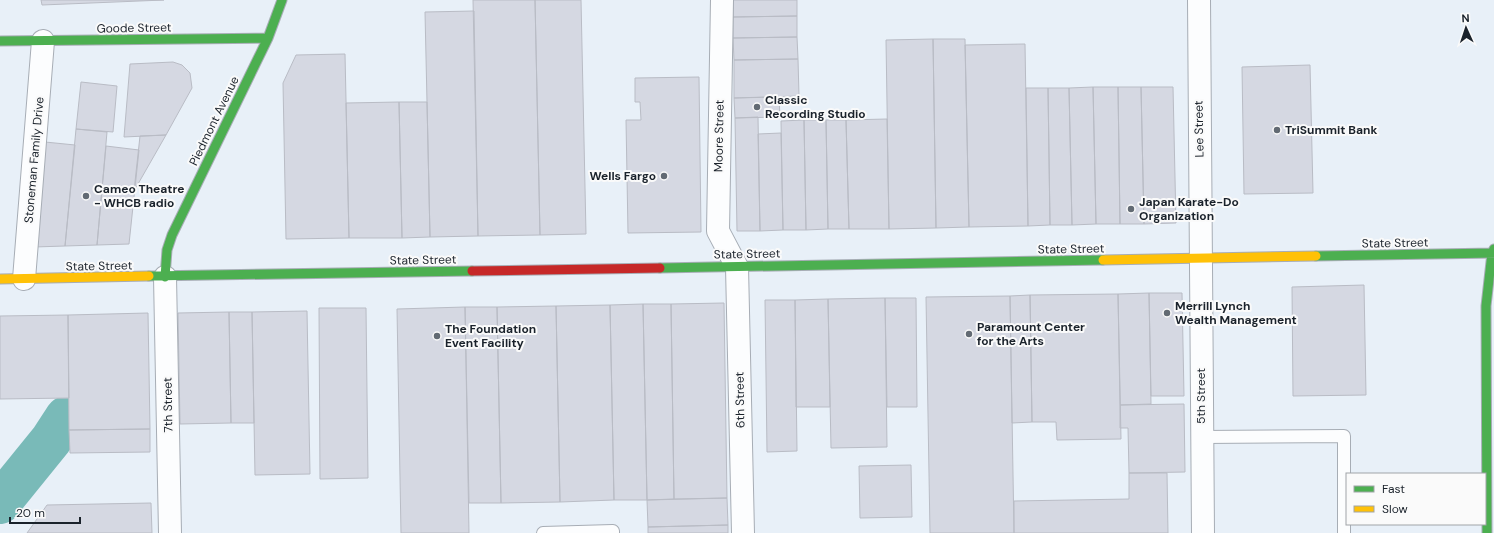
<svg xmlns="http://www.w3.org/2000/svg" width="1494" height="533" viewBox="0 0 1494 533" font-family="'DM Sans',sans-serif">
  <rect width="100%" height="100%" fill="#e8f0f8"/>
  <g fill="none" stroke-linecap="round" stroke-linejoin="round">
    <!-- river -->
    <path stroke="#79bab8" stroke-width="42" d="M0,503L51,440L66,417"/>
  </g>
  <!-- building -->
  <path fill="#d5d8e2" stroke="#b9bcc5" d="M41,0H164L42,5Z
    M473,0H535L540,235L478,236Z
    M535,0H581L586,234L540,235Z
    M733,0H797V16L733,17Z
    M474,11L478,236L430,237L425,12Z
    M797,16V37L733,38V17Z
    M797,37L798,59L734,60L733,38Z
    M933,39H965L969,227L936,228Z
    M933,39L936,228L889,229L886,40Z
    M1025,44L1028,226L969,227L965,45Z
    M345,54L349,238L286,239L283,83L296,55Z
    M798,59L799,96L734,98V60Z
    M173,62L182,65L190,73L192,88L166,135L124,137L130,64Z
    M1310,65L1313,193L1244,194L1242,67Z
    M699,77L701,232L628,233L626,120H641L640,102H635V78Z
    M81,82L117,86L113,132L76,129Z
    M1093,87H1118L1120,224H1096Z
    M1093,87L1096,224L1072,225L1069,88Z
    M1118,87H1141L1144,224H1120Z
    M1141,87H1173L1176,223L1144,224Z
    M1026,88H1048L1050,225L1028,226Z
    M1048,88H1069L1072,225H1050Z
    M779,97L780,117L735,118L734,98Z
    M399,102H427L430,237L402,238Z
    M399,102L402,238H349L346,103Z
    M758,117L760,231H737L735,118Z
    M887,119L889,229H849L846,120Z
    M804,120H826L828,229L806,230Z
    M804,120L806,230H783L781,121Z
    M826,120H846L849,229H828Z
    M76,129L107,132L97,245L65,246Z
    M781,133L783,230L760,231L758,134Z
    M166,135L134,191L140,136Z
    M45,142L75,145L65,246L34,247Z
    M106,146L139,150L129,244L97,245Z
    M1364,285L1366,395L1293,396L1292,287Z
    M1149,293H1182L1184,396H1151Z
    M1149,293L1151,404L1120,405L1118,294Z
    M1118,294L1121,439L1057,440L1056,422H1032L1030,295Z
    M1030,295L1032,422L1012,423L1010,296Z
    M1010,296L1014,533H930L926,297Z
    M885,298H916L917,407H887Z
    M885,298L887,447L831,448L828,299Z
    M828,299L830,407H796L795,300Z
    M765,300H795L797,451L767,452Z
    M724,303L727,498L674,499L671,304Z
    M643,304H671L674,499L647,500Z
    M643,304L647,500H614L610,305Z
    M610,305L614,500L560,502L556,306Z
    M556,306L560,502L501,503L497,307Z
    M465,307H497L501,503H469Z
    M465,307L469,533H401L397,309Z
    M319,308H366L368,478L320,479Z
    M307,311L310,474L255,475L252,312Z
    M229,312H252L254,423H231Z
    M229,312L231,423L180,424L178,313Z
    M148,313L150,429L69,430L68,315Z
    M68,315L69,398L0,399V316Z
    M1184,404L1185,472L1129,473L1128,428H1120V405Z
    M150,429V452L70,453L69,430Z
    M911,465L912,517L860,518L859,466Z
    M1129,473H1167L1168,533H1014V501L1129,499Z
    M727,498L728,525L648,527L647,500Z
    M151,503L152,533H27L47,505Z
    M728,525V533H648V527Z"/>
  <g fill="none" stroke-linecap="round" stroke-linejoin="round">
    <!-- lane casing -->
    <g stroke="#a7adb5" stroke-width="14">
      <path id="lane" d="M1202,437L1344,436V533
        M543,533L613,531V533"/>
    </g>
    <!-- street casing -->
    <g stroke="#a7adb5" stroke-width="24">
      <path id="street" d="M722,0L718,231L737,267L743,533
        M1199,0L1203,533
        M165,277L170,533
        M24,279L43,41"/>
    </g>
    <!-- fast casing -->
    <g stroke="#a7adb5" stroke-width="11">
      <path id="fast" d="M0,41L268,38
        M1316,256L1494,253
        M660,268L1103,260
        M149,276L472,271
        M165,277L167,250L172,235L268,38L282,0
        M1487,533L1486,306L1492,253L1494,249"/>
    </g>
    <!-- slow casing -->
    <g stroke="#a7adb5" stroke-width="11">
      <path id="slow" d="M1103,260L1316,256
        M0,279L149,276"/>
    </g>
    <!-- jam casing -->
    <g stroke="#a7adb5" stroke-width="11">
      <path id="jam" d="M472,271L660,268"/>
    </g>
    <!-- lane -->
    <use href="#lane" stroke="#fcfdfe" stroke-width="12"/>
    <!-- street -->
    <use href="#street" stroke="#fcfdfe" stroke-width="22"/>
    <!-- fast -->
    <use href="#fast" stroke="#4caf50" stroke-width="9"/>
    <!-- slow -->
    <use href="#slow" stroke="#ffc107" stroke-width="9"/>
    <!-- jam -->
    <use href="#jam" stroke="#c62828" stroke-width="9"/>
  </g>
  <!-- markers -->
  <g fill="#626a73" stroke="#fafafa" stroke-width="1.5">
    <circle cx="757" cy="107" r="4"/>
    <circle cx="1277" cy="130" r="4"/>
    <circle cx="664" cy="176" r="4"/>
    <circle cx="86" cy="196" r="4"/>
    <circle cx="1131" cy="209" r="4"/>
    <circle cx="1167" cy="313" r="4"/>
    <circle cx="969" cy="334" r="4"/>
    <circle cx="437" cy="336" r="4"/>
  </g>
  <g text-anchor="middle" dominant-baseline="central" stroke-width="4" stroke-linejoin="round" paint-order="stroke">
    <!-- street labels -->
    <g font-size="12" fill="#1a222b" stroke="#fafafa">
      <text transform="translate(134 28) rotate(-1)">Goode Street</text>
      <text transform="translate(214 121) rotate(-64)">Piedmont Avenue</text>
      <text transform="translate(1199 129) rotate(-91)">Lee Street</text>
      <text transform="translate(719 136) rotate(-89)">Moore Street</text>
      <text transform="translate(34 160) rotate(-85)">Stoneman Family Drive</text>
      <text transform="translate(1395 243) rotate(-1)">State Street</text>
      <text transform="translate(1071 249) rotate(-1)">State Street</text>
      <text transform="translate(747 254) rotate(-1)">State Street</text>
      <text transform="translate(423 260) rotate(-1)">State Street</text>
      <text transform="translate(99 266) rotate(-1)">State Street</text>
      <text transform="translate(1201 396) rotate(-90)">5th Street</text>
      <text transform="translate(740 400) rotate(-91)">6th Street</text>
      <text transform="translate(168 405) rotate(-91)">7th Street</text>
    </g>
    <!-- poi labels -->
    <g font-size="12" font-weight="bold" fill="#1a222b" stroke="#fafafa" text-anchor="start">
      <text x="765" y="100">Classic<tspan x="765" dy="14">Recording Studio</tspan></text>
      <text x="1285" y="130">TriSummit Bank</text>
      <text x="656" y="176" text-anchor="end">Wells Fargo</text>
      <text x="94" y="189">Cameo Theatre<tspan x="94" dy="14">- WHCB radio</tspan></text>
      <text x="1139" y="202">Japan Karate-Do<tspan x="1139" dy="14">Organization</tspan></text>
      <text x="1175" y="306">Merrill Lynch<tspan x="1175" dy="14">Wealth Management</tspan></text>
      <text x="977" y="327">Paramount Center<tspan x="977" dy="14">for the Arts</tspan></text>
      <text x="445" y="329">The Foundation<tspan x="445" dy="14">Event Facility</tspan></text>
    </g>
  </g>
  <!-- legend -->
  <rect x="1346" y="473" width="140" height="52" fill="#fafafa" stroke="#a0a4a7"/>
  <rect x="1354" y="486" width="20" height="6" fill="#4caf50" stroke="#a0a4a7"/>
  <text x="1382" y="493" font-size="12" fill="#1a222b">Fast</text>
  <rect x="1354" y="506" width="20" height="6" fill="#ffc107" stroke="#a0a4a7"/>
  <text x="1382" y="513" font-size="12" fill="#1a222b">Slow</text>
  <!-- north arrow -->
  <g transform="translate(1466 28) rotate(357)" stroke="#fafafa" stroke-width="3" paint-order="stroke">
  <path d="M0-3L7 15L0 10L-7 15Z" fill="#1a222b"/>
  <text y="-6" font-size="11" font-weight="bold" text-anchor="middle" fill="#1a222b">N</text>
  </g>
  <!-- scale -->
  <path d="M10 517v6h70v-6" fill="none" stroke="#1a222b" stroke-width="2"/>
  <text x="16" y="517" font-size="12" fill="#1a222b" stroke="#fafafa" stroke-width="3" paint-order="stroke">20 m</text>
</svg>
